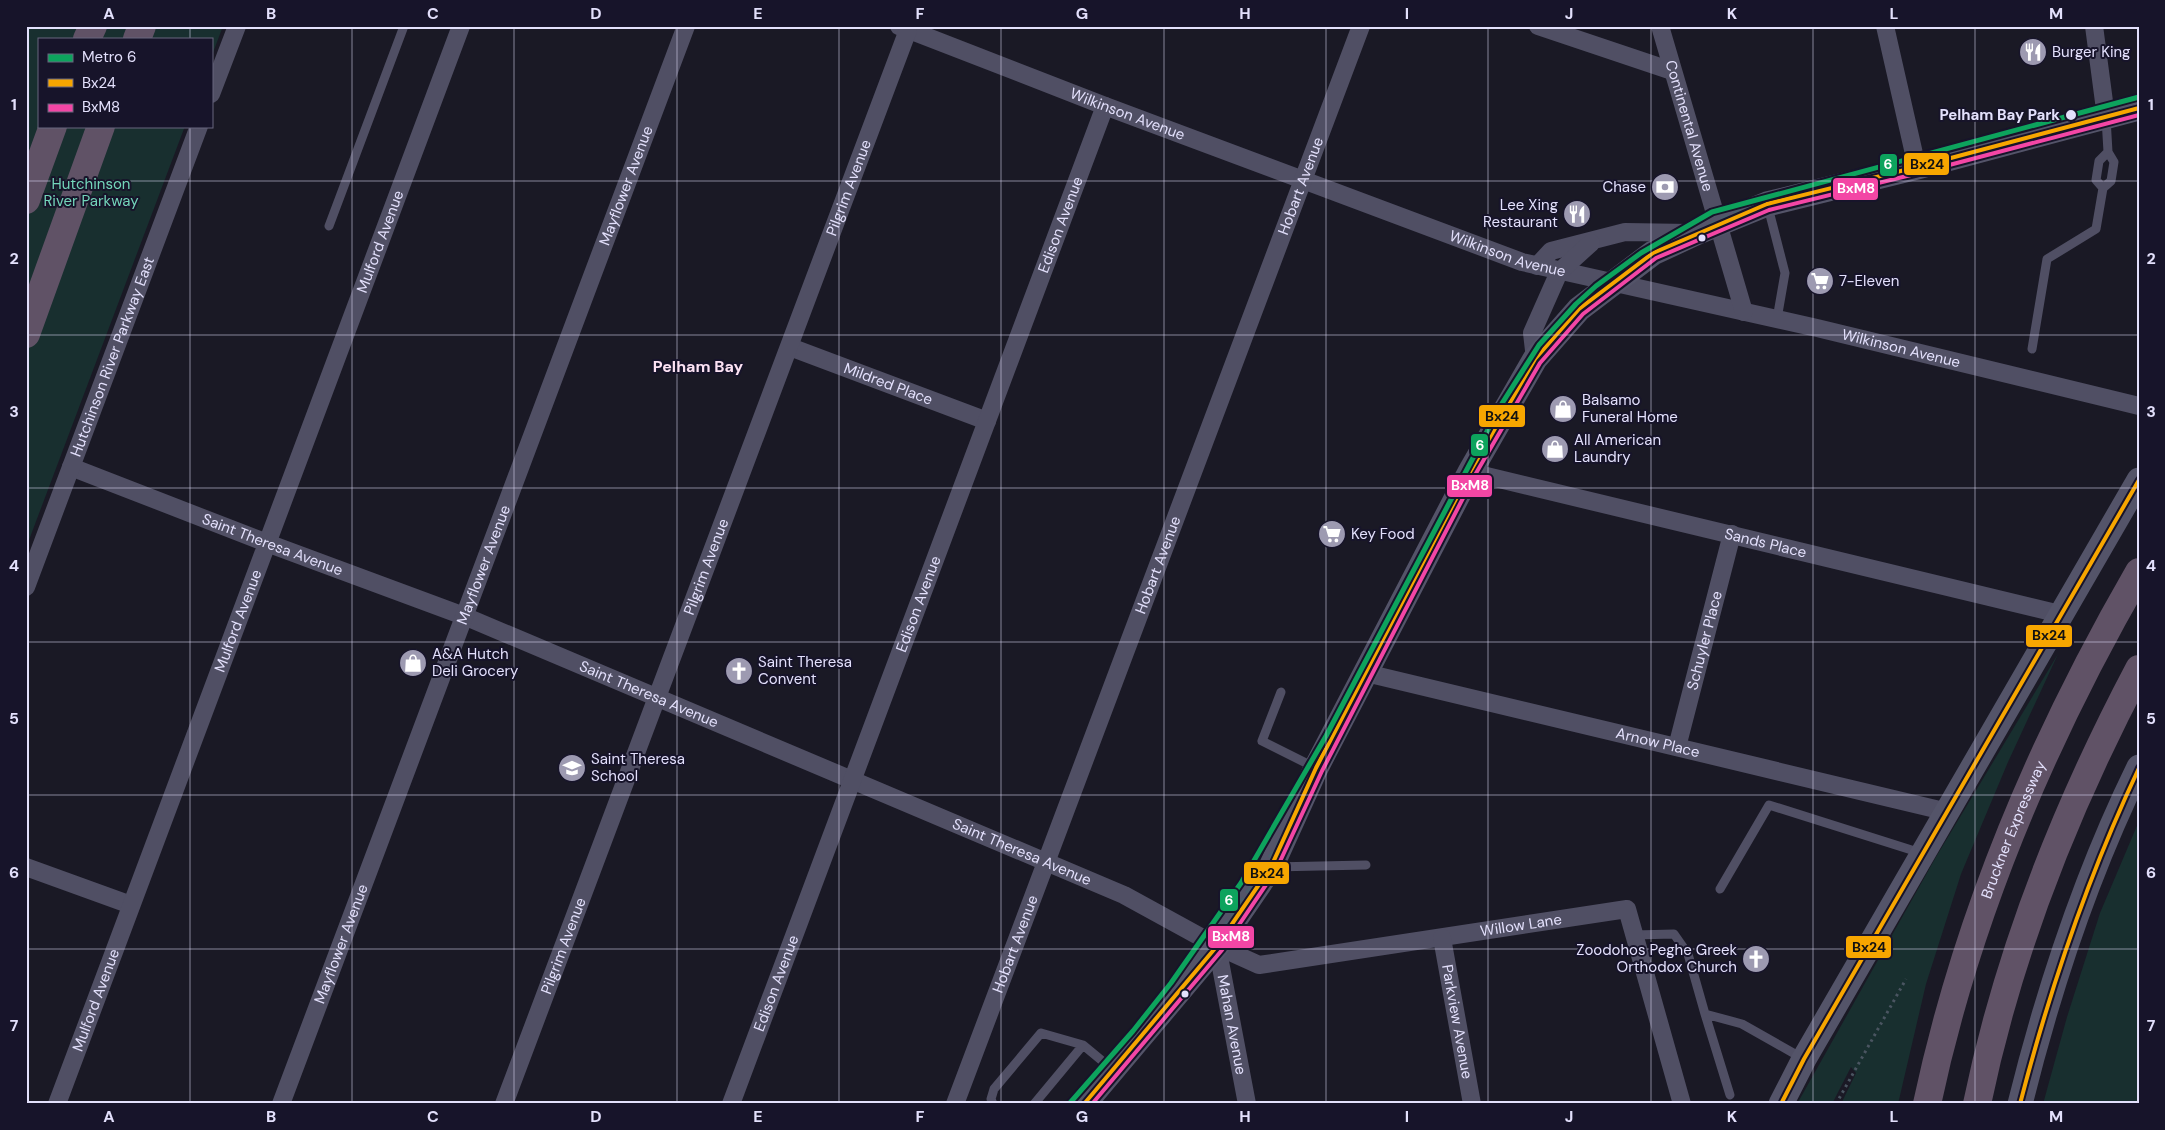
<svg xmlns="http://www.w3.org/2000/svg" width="2165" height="1130" viewBox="0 0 2165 1130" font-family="'DM Sans',sans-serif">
  <rect width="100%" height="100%" fill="#1a1925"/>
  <!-- green -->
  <path fill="#182f2f" d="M26,26H223L211,58V39H39V126H185L26,548Z
    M2058,654L2008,762L1961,874L1926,984L1898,1104H1841L1856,1073L1851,1067L1832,1104H1797L1936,857Z
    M2139,821V1104H2043L2067,1017L2100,913Z"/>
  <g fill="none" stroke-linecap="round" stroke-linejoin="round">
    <!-- path -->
    <path stroke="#4a5561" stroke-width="3" stroke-dasharray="2.5 4" stroke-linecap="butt" d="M1836,1104L1906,979"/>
    <!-- service -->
    <path stroke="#504f64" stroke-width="9" d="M2103,188L2096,180L2099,161L2108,152
      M1768,207L1785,273L1777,319
      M329,226L404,26
      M2032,349L2047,259L2096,229L2103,188L2111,181L2114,162L2108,152L2106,118
      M1281,692L1262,741L1316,768
      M1273,867L1366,865
      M1720,889L1769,805L1921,853
      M1634,935L1674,934L1688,954L1705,1014L1742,1024L1802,1058
      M1705,1014L1730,1095
      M1041,1033L1083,1045
      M993,1104L991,1099L994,1089L1041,1033
      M1034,1104L1083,1045L1112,1069"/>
    <!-- minor -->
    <g stroke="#504f64" stroke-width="18">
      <path id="s1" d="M899,26L1105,106L1522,262L1817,328L2139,406"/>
      <path d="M1538,26L1672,71"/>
      <path id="s2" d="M1660,26L1744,312"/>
      <path d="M1885,26L1917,167"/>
      <path d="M2094,26L2106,117"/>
      <path d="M211,94L237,26"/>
      <path d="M1537,266L1551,251L1625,232L1690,233"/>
      <path id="s3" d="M790,347L987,421"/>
      <path d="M1535,359L1532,333L1559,272L1591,243"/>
      <path id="s4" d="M71,467L267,543L464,616L1124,895L1217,946L1259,965L1627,909L1682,1104"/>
      <path id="s5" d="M1470,472L2060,614"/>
      <path id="s6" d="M26,587L199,126"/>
      <path id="s7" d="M1366,673L1948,812"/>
      <path id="s8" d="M1677,747L1732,534"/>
      <path d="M26,867L131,905"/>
      <path id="s9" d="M1442,938L1472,1104"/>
      <path id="s10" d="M1217,946L1247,1104"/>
      <path id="s11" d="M57,1104L461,26"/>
      <path id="s12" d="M281,1104L686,26"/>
      <path id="s13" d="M504,1104L908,30"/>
      <path id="s14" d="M731,1104L1105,106"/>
      <path id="s15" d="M955,1104L1361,26"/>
    </g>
    <!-- secondary -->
    <path stroke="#545469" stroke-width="25" d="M1084,1104L1217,946L1271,867L1316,768L1470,472L1535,359L1579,309L1653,253L1696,233L1767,204L1917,167L2139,108
      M1781,1104L1804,1059L2139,480
      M2020,1104C2049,987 2086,875 2139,767"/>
    <!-- motorway -->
    <g stroke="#605266" stroke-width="28">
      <path d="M87,39L93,26"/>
      <path d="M137,39L142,26"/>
      <path d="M26,200L53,126"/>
      <path d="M26,334L101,126"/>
      <path id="s16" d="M1927,1104C1967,916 2043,738 2139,572"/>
      <path d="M1977,1104C2008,954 2067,805 2139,669"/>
    </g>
    <!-- rail -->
    <path stroke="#4a5c6b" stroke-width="4" stroke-dasharray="8 6" stroke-linecap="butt" d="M1085,1104C1156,1023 1222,936 1278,844C1315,783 1347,718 1381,654C1409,599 1438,544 1467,489C1496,433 1526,374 1569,327C1631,259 1717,216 1803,186"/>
    <!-- bus-1 casing -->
    <g stroke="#17142a" stroke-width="8">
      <path id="bus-1" d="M1084,1104L1217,946L1271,867L1316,768L1470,472L1535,359L1579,309L1653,253L1767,204L1917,167L2139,108
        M1781,1104L1804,1059L2139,480
        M2020,1104C2050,988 2088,876 2139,768"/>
    </g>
    <!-- bus-2 casing -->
    <g stroke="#17142a" stroke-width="8">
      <path id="bus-2" d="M1092,1104L1222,950L1276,870L1322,771L1475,475L1540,363L1583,314L1656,258L1769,210L1919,173L2139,115"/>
    </g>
    <!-- bus-1 -->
    <use href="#bus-1" stroke="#f7a600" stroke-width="4"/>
    <!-- bus-2 -->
    <use href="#bus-2" stroke="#f346a5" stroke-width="4"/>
    <!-- metro-1 casing -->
    <g stroke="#17142a" stroke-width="9">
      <path id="metro-1" d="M1069,1104L1133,1031L1171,983L1241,883L1326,736L1501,405L1539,345L1576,304L1596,286L1641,253L1712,212L2139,97"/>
    </g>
    <!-- metro-1 -->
    <use href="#metro-1" stroke="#0da35d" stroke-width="5"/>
  </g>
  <!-- grid -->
  <path fill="none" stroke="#e3e0fc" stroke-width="1" stroke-opacity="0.55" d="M190,26V39M352,26V1104M514,26V1104M677,26V1104M839,26V1104M1001,26V1104M1164,26V1104M1326,26V1104M1488,26V1104M1651,26V1104M1813,26V1104M1975,26V1104M190,126V1104M26,181H2139M26,335H2139M26,488H2139M26,642H2139M26,795H2139M26,949H2139"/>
  <!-- icons -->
  <defs>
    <g id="restaurant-disc" transform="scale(1.4375)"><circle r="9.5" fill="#9d9ab1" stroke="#17142a"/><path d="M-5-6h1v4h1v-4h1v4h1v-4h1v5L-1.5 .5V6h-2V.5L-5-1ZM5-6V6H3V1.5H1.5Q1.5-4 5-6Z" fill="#fff"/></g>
    <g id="bank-disc" transform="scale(1.4375)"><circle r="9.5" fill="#9d9ab1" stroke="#17142a"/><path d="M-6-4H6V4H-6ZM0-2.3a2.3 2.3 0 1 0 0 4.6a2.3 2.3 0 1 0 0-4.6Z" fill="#fff"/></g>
    <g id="supermarket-disc" transform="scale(1.4375)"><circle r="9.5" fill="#9d9ab1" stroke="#17142a"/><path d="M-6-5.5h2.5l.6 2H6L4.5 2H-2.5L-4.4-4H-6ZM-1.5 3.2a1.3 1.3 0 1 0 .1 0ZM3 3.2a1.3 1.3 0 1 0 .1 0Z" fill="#fff"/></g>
    <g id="shop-disc" transform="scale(1.4375)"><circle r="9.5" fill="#9d9ab1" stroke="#17142a"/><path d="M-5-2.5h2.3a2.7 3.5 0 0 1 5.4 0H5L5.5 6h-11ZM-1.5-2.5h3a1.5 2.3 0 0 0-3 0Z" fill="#fff"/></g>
    <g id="church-disc" transform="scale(1.4375)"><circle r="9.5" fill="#9d9ab1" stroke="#17142a"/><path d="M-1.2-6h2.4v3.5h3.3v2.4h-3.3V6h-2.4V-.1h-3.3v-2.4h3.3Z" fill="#fff"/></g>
    <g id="school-disc" transform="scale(1.4375)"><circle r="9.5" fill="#9d9ab1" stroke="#17142a"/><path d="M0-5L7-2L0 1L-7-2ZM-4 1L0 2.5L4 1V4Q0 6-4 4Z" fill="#fff"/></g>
  </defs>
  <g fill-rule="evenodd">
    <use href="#restaurant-disc" x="2033" y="52"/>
    <use href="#bank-disc" x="1665" y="187"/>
    <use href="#restaurant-disc" x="1577" y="214"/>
    <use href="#supermarket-disc" x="1820" y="281"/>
    <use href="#shop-disc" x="1563" y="409"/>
    <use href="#shop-disc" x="1555" y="449"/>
    <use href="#supermarket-disc" x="1332" y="534"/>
    <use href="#shop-disc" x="413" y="663"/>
    <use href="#church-disc" x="739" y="671"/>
    <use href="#school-disc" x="572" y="768"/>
    <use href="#church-disc" x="1756" y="959"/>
  </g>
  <!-- markers -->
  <g fill="#e3e0fc" stroke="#17142a" stroke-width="2">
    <circle cx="2071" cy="115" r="6"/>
    <circle cx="1702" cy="238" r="4.5"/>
    <circle cx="1185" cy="994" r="4.5"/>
  </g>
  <g text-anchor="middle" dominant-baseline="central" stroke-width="4" stroke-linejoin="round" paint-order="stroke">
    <!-- poi labels -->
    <g font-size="15" fill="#e3e0fc" stroke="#17142a" text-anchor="start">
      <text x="2052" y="52">Burger King</text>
      <text x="1646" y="187" text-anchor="end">Chase</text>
      <text x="1558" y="205" text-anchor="end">Lee Xing<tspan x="1558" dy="17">Restaurant</tspan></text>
      <text x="1839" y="281">7-Eleven</text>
      <text x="1582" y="400">Balsamo<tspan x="1582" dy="17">Funeral Home</tspan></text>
      <text x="1574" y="440">All American<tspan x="1574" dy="17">Laundry</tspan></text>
      <text x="1351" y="534">Key Food</text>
      <text x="432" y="654">A&amp;A Hutch<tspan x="432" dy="17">Deli Grocery</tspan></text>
      <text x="758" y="662">Saint Theresa<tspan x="758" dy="17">Convent</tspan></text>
      <text x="591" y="759">Saint Theresa<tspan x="591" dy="17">School</tspan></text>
      <text x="1737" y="950" text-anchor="end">Zoodohos Peghe Greek<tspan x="1737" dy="17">Orthodox Church</tspan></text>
    </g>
    <!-- street labels -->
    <g font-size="15" fill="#e3e0fc" stroke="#17142a">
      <text stroke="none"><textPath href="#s1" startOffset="245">Wilkinson Avenue</textPath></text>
      <text stroke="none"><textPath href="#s2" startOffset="104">Continental Avenue</textPath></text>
      <text stroke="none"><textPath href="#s12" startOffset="981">Mayflower Avenue</textPath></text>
      <text stroke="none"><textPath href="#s15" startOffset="981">Hobart Avenue</textPath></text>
      <text stroke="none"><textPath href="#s13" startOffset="979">Pilgrim Avenue</textPath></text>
      <text stroke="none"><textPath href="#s14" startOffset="939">Edison Avenue</textPath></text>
      <text stroke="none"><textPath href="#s11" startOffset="921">Mulford Avenue</textPath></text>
      <text stroke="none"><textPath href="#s1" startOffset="650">Wilkinson Avenue</textPath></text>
      <text stroke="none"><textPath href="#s1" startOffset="1055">Wilkinson Avenue</textPath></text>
      <text stroke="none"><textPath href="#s6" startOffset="246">Hutchinson River Parkway East</textPath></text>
      <text stroke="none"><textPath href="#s3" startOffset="105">Mildred Place</textPath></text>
      <text stroke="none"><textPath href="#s5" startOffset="304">Sands Place</textPath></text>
      <text stroke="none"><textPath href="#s4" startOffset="216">Saint Theresa Avenue</textPath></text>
      <text stroke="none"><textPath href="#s12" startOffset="576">Mayflower Avenue</textPath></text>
      <text stroke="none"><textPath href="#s15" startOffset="576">Hobart Avenue</textPath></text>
      <text stroke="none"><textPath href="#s13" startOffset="574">Pilgrim Avenue</textPath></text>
      <text stroke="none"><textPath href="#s14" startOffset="534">Edison Avenue</textPath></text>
      <text stroke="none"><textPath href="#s11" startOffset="516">Mulford Avenue</textPath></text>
      <text stroke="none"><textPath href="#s8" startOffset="110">Schuyler Place</textPath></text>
      <text stroke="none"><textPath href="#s4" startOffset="621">Saint Theresa Avenue</textPath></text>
      <text stroke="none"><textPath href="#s7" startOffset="300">Arnow Place</textPath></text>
      <text stroke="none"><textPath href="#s16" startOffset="288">Bruckner Expressway</textPath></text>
      <text stroke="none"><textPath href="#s4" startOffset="1026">Saint Theresa Avenue</textPath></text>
      <text stroke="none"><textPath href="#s4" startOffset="1554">Willow Lane</textPath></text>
      <text stroke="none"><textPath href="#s12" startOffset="171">Mayflower Avenue</textPath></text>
      <text stroke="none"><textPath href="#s15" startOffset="171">Hobart Avenue</textPath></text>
      <text stroke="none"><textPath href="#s13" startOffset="169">Pilgrim Avenue</textPath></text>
      <text stroke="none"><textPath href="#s14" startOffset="129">Edison Avenue</textPath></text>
      <text stroke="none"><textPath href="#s11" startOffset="111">Mulford Avenue</textPath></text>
      <text stroke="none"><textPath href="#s9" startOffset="85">Parkview Avenue</textPath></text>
      <text stroke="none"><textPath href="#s10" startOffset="80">Mahan Avenue</textPath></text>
    </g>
    <!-- stop labels -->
    <g font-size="15" font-weight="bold" fill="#e3e0fc" stroke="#17142a" text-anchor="end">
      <text x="2060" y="115">Pelham Bay Park</text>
    </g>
    <!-- park labels -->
    <g font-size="15" fill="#73d5ba" stroke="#17142a">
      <text x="91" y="184">Hutchinson<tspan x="91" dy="17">River Parkway</tspan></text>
    </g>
    <!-- neighbourhood labels -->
    <g font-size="16" font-weight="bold" fill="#fce2f3" stroke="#17142a">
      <text x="698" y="366">Pelham Bay</text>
    </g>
  </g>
  <g stroke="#17142a" stroke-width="2">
    <rect x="1903" y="152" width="47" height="24" rx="5" fill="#f7a600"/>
    <rect x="1879" y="153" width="19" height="24" rx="5" fill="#0da35d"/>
    <rect x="1832" y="177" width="47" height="24" rx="5" fill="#f346a5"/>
    <rect x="1478" y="404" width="48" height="24" rx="5" fill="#f7a600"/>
    <rect x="1470" y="433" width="19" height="24" rx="5" fill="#0da35d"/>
    <rect x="1446" y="474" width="47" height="24" rx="5" fill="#f346a5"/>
    <rect x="2025" y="624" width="48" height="24" rx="5" fill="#f7a600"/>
    <rect x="1243" y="861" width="47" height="24" rx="5" fill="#f7a600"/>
    <rect x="1219" y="888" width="20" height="24" rx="5" fill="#0da35d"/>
    <rect x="1207" y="925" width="48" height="24" rx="5" fill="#f346a5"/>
    <rect x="1845" y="935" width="47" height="24" rx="5" fill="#f7a600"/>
  </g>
  <g font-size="14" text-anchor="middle" font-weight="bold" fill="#fff">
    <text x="1888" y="169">6</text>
    <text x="1856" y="193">BxM8</text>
    <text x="1480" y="450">6</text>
    <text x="1470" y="490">BxM8</text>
    <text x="1229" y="905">6</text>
    <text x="1231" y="941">BxM8</text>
  </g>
  <g font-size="14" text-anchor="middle" font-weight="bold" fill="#111">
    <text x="1927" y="169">Bx24</text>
    <text x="1502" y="421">Bx24</text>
    <text x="2049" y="640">Bx24</text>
    <text x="1267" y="878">Bx24</text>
    <text x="1869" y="952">Bx24</text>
  </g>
  <!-- border -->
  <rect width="2165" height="1130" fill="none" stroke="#17142a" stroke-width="55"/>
  <!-- legend -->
  <rect x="38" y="38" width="175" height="90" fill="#17142a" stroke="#69667e"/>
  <rect x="48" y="54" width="25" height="8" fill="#0da35d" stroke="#69667e"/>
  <text x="82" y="62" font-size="15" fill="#e3e0fc">Metro 6</text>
  <rect x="48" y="79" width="25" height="8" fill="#f7a600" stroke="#69667e"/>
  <text x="82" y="88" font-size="15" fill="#e3e0fc">Bx24</text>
  <rect x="48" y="104" width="25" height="8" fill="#f346a5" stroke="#69667e"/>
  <text x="82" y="112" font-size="15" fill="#e3e0fc">BxM8</text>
  <rect x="28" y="28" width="2110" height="1074" fill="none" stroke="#e3e0fc" stroke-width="2"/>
  <g font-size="16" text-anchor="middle" font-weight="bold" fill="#e3e0fc">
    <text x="109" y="19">A</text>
    <text x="271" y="19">B</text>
    <text x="433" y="19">C</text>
    <text x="596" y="19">D</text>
    <text x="758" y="19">E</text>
    <text x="920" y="19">F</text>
    <text x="1082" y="19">G</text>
    <text x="1245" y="19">H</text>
    <text x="1407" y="19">I</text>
    <text x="1569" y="19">J</text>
    <text x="1732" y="19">K</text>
    <text x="1894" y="19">L</text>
    <text x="2056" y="19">M</text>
    <text x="14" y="110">1</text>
    <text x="2151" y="110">1</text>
    <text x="14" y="264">2</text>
    <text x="2151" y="264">2</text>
    <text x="14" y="417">3</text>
    <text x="2151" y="417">3</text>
    <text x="14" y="571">4</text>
    <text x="2151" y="571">4</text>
    <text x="14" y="724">5</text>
    <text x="2151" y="724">5</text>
    <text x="14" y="878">6</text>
    <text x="2151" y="878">6</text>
    <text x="14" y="1031">7</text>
    <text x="2151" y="1031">7</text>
    <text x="109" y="1122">A</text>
    <text x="271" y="1122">B</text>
    <text x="433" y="1122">C</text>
    <text x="596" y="1122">D</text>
    <text x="758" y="1122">E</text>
    <text x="920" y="1122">F</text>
    <text x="1082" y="1122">G</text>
    <text x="1245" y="1122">H</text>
    <text x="1407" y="1122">I</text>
    <text x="1569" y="1122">J</text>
    <text x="1732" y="1122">K</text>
    <text x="1894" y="1122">L</text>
    <text x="2056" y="1122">M</text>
  </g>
</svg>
